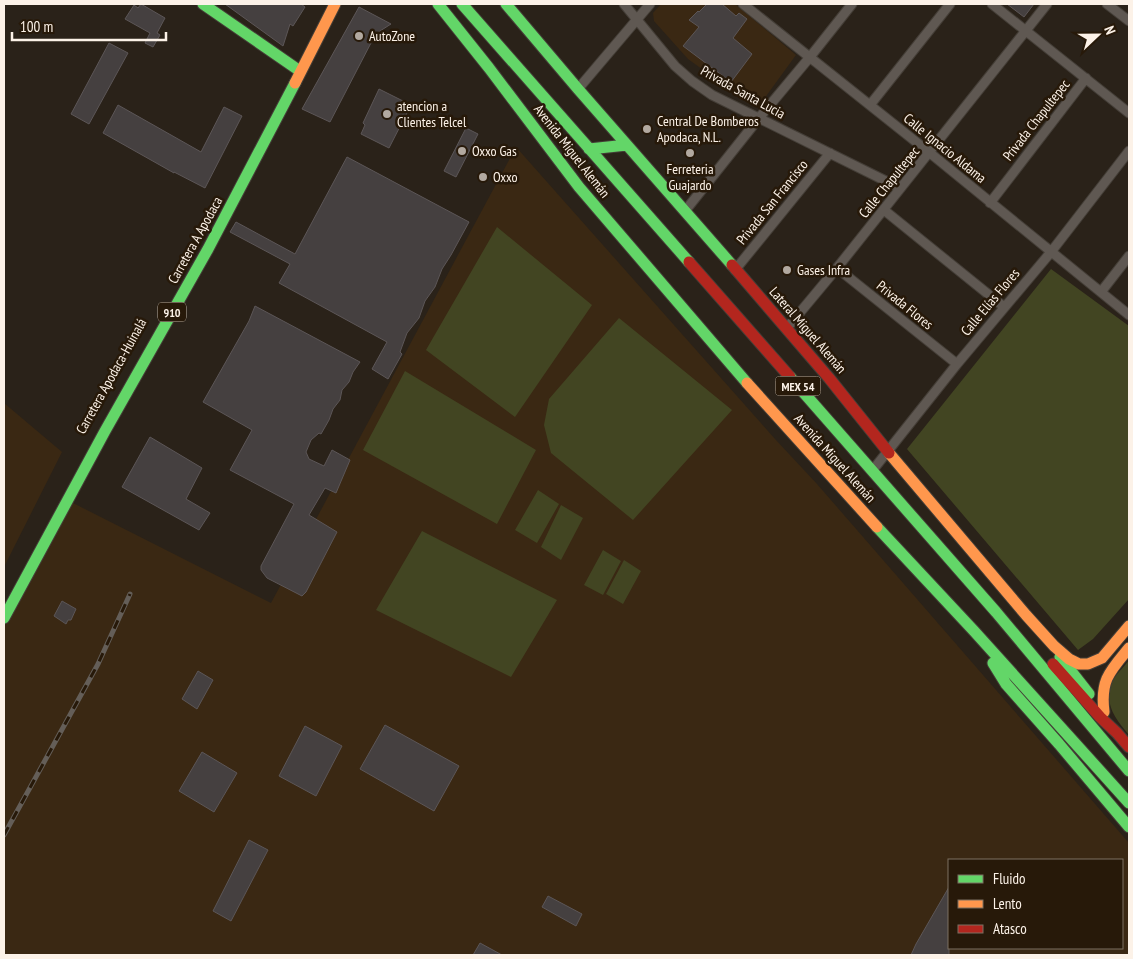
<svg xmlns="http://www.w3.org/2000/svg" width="1133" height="959" viewBox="0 0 1133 959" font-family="'PT Sans Narrow',sans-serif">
  <rect width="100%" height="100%" fill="#2a2219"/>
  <!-- built -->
  <path fill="#3a2813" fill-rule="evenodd" d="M661,4H735L796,55L761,103L738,93L713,77L688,59L654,21L653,13Z
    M516,147L775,439L817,484L1129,843V955H4V627L71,502L271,603ZM949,860H1122V948H949Z
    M4,403L62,452L4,567Z"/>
  <!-- green -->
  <path fill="#424522" d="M497,227L592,305L515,417L426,350Z
    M1051,269L1129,326V599L1093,639L1078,650L907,449Z
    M619,318L732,410L633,520L551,453L544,425L549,399Z
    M405,371L536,450L497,524L363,450Z
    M538,490L559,504L537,543L515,530Z
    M561,505L583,518L561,560L541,547Z
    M422,531L557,600L511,677L376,610Z
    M603,550L621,561L603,595L584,585Z
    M624,560L641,571L623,604L606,594Z
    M1129,660V735C1116,720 1103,704 1112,682C1115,675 1124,667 1129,660Z"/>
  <!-- building -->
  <path fill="#454040" stroke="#5c5657" d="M141,4L165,18L157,33L160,35L153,47L145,43L150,33L125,19L134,5L138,8Z
    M225,4H301L305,7L293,26L290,24L283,46Z
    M707,4H722L736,16L739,13L747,19L733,38L752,54L731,82L683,46L699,27L689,20L698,11L699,12Z
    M1007,4H1034L1024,17Z
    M359,7L391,24L380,31L372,41L330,122L302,109Z
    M109,43L128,53L89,124L71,114Z
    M379,89L411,105L389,148L361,134L365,125L363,123Z
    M118,105L201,152L224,107L242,116L205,188L174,172V173L103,133Z
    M466,128L478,134L456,177L444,171Z
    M347,157L469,222L451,255L442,269L435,287L425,301L419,318L407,333L400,352L402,354L388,379L372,369L387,342L279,283L290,264L230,232L236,222L295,254Z
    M255,306L360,362L353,372L349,382L342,390L340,400L333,409L329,420L321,434L319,433L311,440L306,452L309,459L324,466L332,450L350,460L336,493L325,488L309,515L337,532L306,592L302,596L267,578L261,570V566L294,504L230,470L252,430L203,402L249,321Z
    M150,437L202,468L186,499L210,513L199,530L122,487Z
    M62,601L76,609L71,620H68L66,624L54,616Z
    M198,671L213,680L197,709L182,699Z
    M385,725L459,766L434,811L360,769Z
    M305,726L342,746L316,796L279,776Z
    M202,752L237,773L214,812L179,791Z
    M249,840L268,850L231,921L213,911Z
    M949,887V955H911L916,944Z
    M548,896L582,914L576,926L542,907Z
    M480,943L502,955H473Z"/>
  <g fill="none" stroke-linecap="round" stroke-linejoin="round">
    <!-- street casing -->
    <g stroke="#443e37" stroke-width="11">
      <path id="street" d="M624,4L675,66L692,81L712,95L900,188
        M743,4L930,153L1129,315
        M992,4L1129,113
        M1107,4L1129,21
        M578,89L650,4
        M870,105L950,4
        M990,203L1086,78
        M884,210L1004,307
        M685,211L759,118L810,57L852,4
        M837,268L957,364
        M735,270L830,153
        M1101,292L1129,256
        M787,328L837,268L1047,4
        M872,471L957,364L1051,252L1129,151"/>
    </g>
    <!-- fast casing -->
    <g stroke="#443e37" stroke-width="13">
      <path id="fast" d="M203,4L297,69
        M438,4L489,68L579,187L747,383
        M462,4L689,262
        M506,4L578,89L732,265
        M589,149L627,145
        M790,377L996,612L1129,771
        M877,527L974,631L1129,803
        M4,618L105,431L208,249L295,83
        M1060,657L1089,694
        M993,663L1006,684L1059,744L1129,827"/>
    </g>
    <!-- slow casing -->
    <g stroke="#443e37" stroke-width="13">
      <path id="slow" d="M295,83L335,4
        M747,383L877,527
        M889,453L1026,615L1054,646L1069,659L1079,664H1088L1102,658L1129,626
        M1104,712C1100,680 1110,671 1129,648"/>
    </g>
    <!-- jam casing -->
    <g stroke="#443e37" stroke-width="13">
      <path id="jam" d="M689,262L790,377
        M732,265L829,378L889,453
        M1053,664L1100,717L1117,733L1129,747"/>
    </g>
    <!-- street -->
    <use href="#street" stroke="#5f5852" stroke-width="9"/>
    <!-- fast -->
    <use href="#fast" stroke="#63d668" stroke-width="11"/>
    <!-- slow -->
    <use href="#slow" stroke="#ff974d" stroke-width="11"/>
    <!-- jam -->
    <use href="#jam" stroke="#b3261e" stroke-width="11"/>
    <!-- rail casing -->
    <g stroke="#645e58" stroke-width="5">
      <path id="rail" d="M4,835L98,664L130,594"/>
    </g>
    <!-- rail -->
    <use href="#rail" stroke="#271909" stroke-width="3" stroke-dasharray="9" stroke-linecap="butt"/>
  </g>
  <!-- markers -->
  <g fill="#b2a9a0" stroke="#271909" stroke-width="2">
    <circle cx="359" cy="36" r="5"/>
    <circle cx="387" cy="114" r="5"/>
    <circle cx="647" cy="129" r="5"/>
    <circle cx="462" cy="151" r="5"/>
    <circle cx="690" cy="153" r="5"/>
    <circle cx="483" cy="177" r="5"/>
    <circle cx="787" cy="270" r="5"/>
  </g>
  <g text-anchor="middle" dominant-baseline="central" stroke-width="5" stroke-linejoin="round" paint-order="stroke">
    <!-- shield labels -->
    <g fill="#271909" stroke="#bcb1a5" stroke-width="1">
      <rect x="158" y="302.5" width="28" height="19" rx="4"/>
      <rect x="775.5" y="376.5" width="45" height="19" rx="4"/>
    </g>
    <g font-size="12" font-weight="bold" fill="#fcf2e8">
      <text x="172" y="312">910</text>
      <text x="798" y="386">MEX 54</text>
    </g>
    <!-- poi labels -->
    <g font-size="14" fill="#fcf2e8" stroke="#271909" text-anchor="start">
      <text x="369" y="36">AutoZone</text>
      <text x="397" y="106">atencion a<tspan x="397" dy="16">Clientes Telcel</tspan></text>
      <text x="657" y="121">Central De Bomberos<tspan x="657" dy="16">Apodaca, N.L.</tspan></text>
      <text x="472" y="151">Oxxo Gas</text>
      <text x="690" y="169" text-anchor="middle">Ferreteria<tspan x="690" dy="16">Guajardo</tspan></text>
      <text x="493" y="177">Oxxo</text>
      <text x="797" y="270">Gases Infra</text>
    </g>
    <!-- street labels -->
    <g font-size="14" fill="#fcf2e8" stroke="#271909">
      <text transform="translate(743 92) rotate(29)">Privada Santa Lucia</text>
      <text transform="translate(1036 120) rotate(-52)">Privada Chapultepec</text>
      <text transform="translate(945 148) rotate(39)">Calle Ignacio Aldama</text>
      <text transform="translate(572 151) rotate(52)">Avenida Miguel Alemán</text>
      <text transform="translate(889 182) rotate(-51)">Calle Chapultepec</text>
      <text transform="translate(772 202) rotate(-51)">Privada San Francisco</text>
      <text transform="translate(195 240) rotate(-61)">Carretera A Apodaca</text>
      <text transform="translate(990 302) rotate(-50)">Calle Elías Flores</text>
      <text transform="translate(905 305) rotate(39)">Privada Flores</text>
      <text transform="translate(808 330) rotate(49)">Lateral Miguel Alemán</text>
      <text transform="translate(111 376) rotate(-61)">Carretera Apodaca-Huinalá</text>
      <text transform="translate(835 458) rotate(48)">Avenida Miguel Alemán</text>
    </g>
  </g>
  <!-- border -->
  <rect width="1133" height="959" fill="none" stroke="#fcf2e8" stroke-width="10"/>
  <!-- legend -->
  <rect x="948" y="859" width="175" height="90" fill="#271909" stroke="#7c7062"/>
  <rect x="958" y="875" width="25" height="8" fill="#63d668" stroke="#7c7062"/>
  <text x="993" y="884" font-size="15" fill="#fcf2e8">Fluido</text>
  <rect x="958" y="900" width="25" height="8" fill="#ff974d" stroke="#7c7062"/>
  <text x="993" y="909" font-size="15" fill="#fcf2e8">Lento</text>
  <rect x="958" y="925" width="25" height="8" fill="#b3261e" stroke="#7c7062"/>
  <text x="993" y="934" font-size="15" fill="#fcf2e8">Atasco</text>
  <!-- north arrow -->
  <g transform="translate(1098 35) rotate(68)" stroke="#271909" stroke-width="4" paint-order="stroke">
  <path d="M0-4L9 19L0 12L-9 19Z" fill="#fcf2e8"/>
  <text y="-8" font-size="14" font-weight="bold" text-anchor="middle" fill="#fcf2e8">N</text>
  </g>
  <!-- scale -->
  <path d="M12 32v8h154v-8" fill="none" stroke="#fcf2e8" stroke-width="2.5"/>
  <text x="20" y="32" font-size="15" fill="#fcf2e8" stroke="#271909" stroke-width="4" paint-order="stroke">100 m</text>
</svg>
